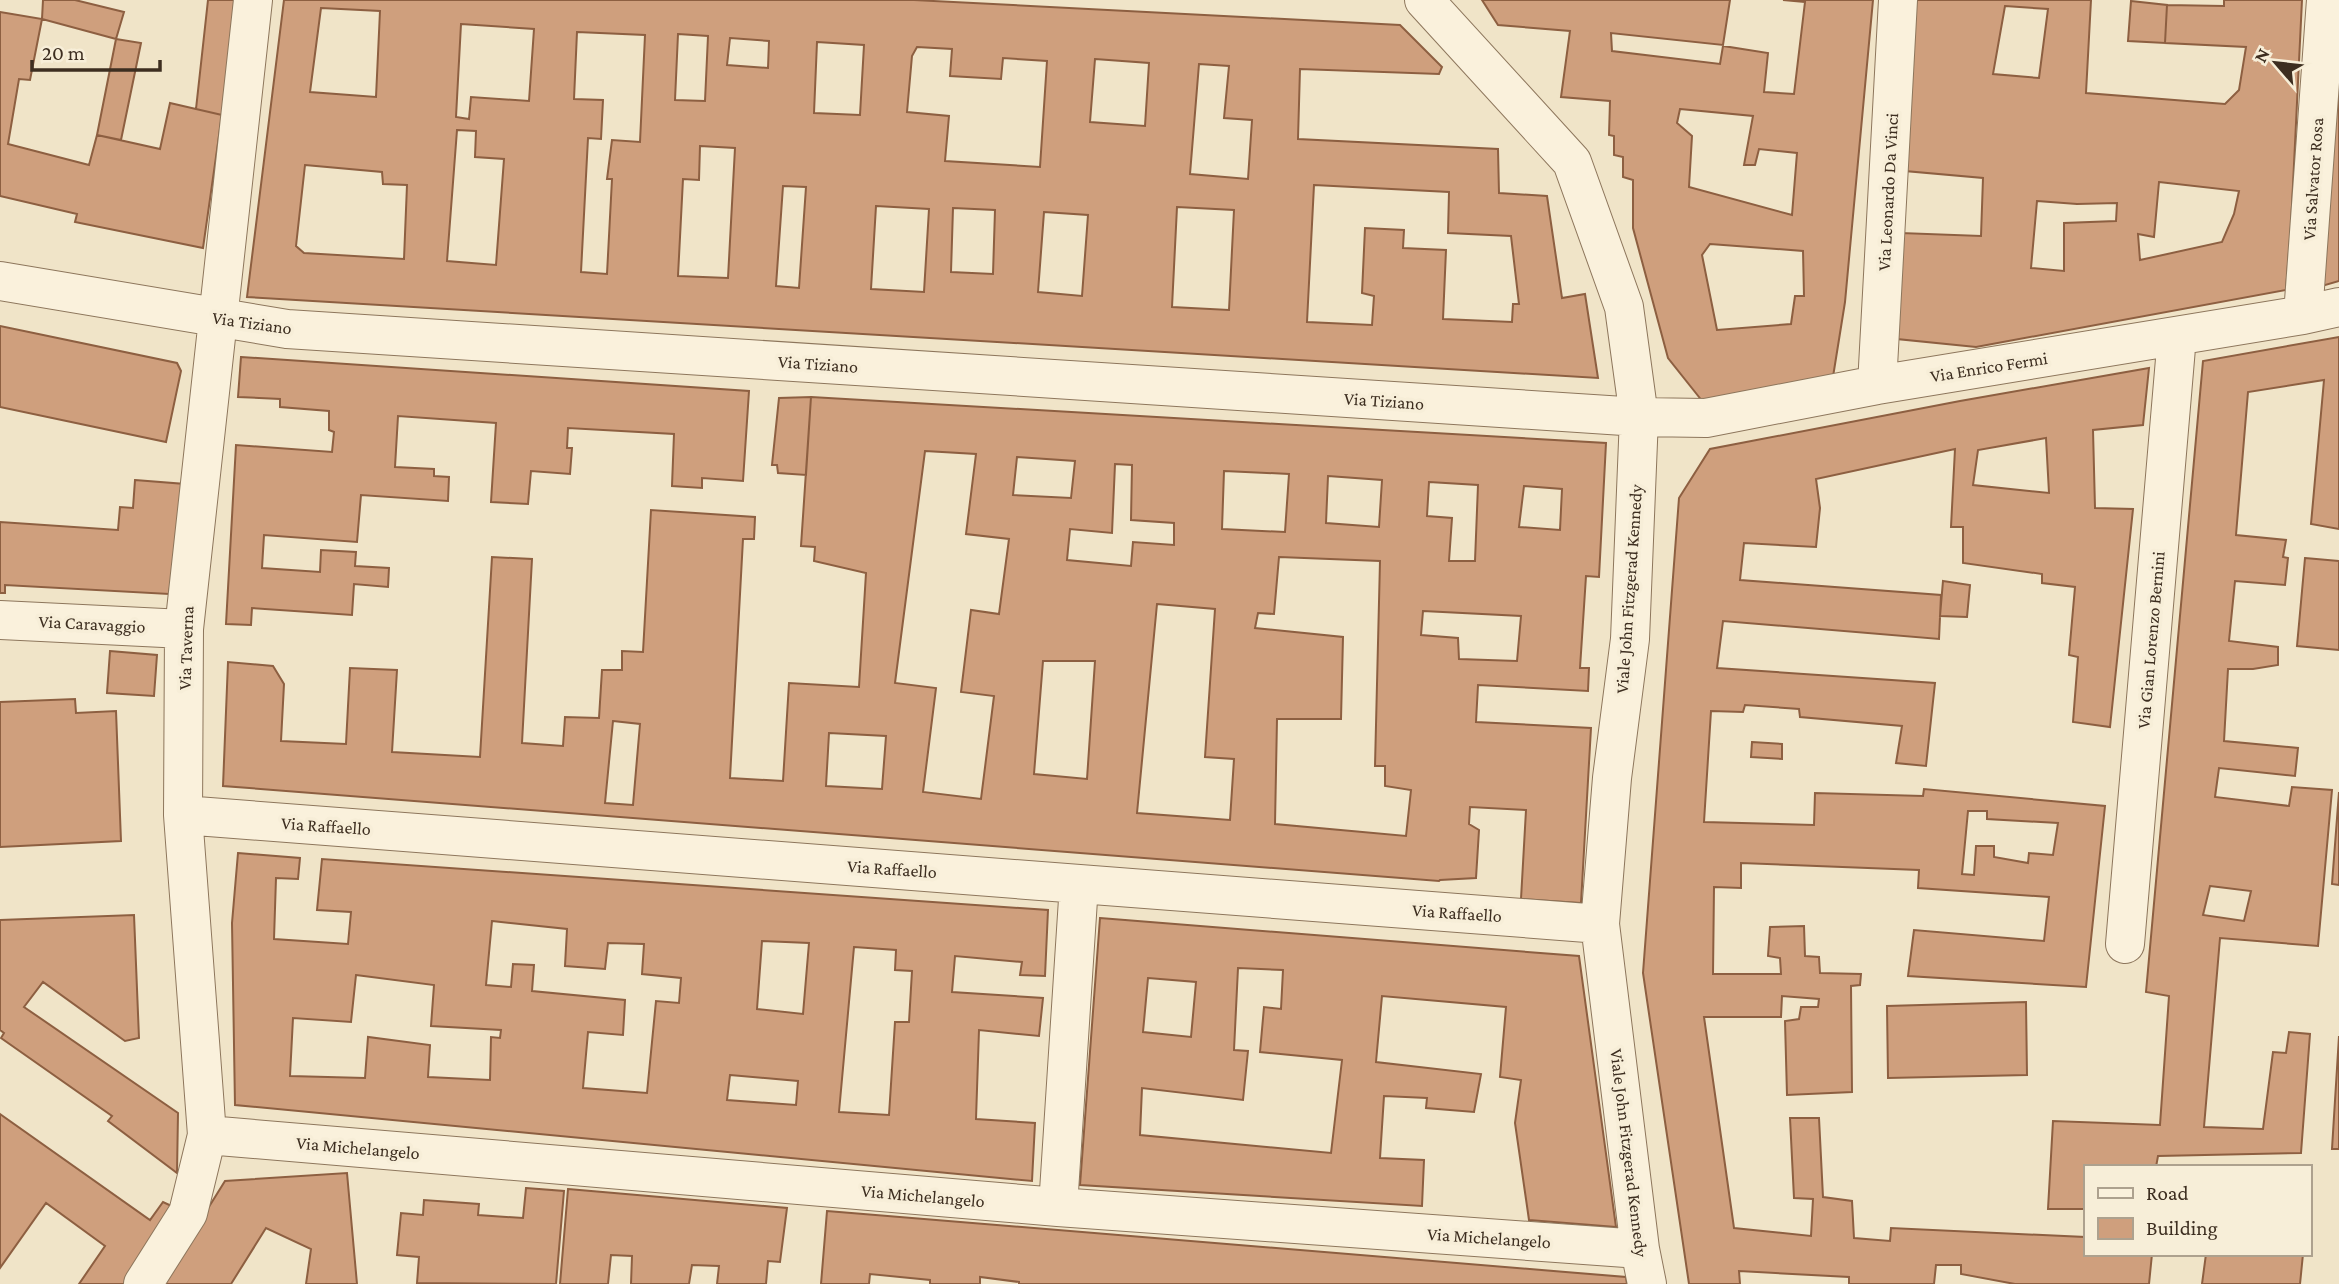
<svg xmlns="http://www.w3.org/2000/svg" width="2339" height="1284" viewBox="0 0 2339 1284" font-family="'Crimson Pro',serif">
  <rect width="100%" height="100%" fill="#f0e4c8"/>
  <!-- building -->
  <path fill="#cf9f7d" stroke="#8d5f41" stroke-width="2" fill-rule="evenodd" d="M43,0H75L124,12L116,39L42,19Z
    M208,0H235L222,115L196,109Z
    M284,0H914L1400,25L1442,67L1439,74L1300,69L1298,139L1498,149L1499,193L1547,196L1562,298L1585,294L1598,378L247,297ZM321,8L380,11L376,97L310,92ZM461,24L534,29L529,101L471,97L469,119L456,117ZM577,32L645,35L640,142L612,140L607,179H612L607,274L581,272L588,138L601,139L603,100L574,99ZM678,34L708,36L705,101L675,100ZM730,38L769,41L768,68L727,65ZM817,42L864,45L860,115L814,113ZM917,47L952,49L950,76L1001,79L1003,58L1047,61L1040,167L945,161L949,116L907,112L912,56ZM1095,59L1149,63L1145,126L1090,122ZM1199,64L1229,66L1224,118L1252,120L1248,179L1190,174ZM457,130L476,131L475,157L504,159L496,265L447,261ZM700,146L735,148L728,278L678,276L683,179L699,180ZM305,165L382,172L383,184L407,185L404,259L304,253L296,246ZM1314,185L1449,192L1448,233L1511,236L1519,304H1513L1512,322L1443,319L1446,250L1403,248L1404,230L1365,228L1362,293L1374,296L1372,325L1307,322ZM783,186L806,187L799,288L776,286ZM876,206L929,209L924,292L871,289ZM1177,207L1234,210L1229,310L1172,307ZM953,208L995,210L993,274L951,272ZM1044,212L1088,215L1082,296L1038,292Z
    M1482,0H1730L1723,45L1611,33L1612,51L1720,64L1723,46L1768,53L1764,92L1794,94L1805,2L1783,0H1873L1845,302L1832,383L1703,402L1668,358L1633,228V180L1623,177V157L1614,155V136L1609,135L1610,101L1561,97L1570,31L1498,25ZM1680,109L1753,116L1744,165H1755L1759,149L1797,153L1792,215L1689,187L1692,136L1677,123ZM1710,244L1803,251L1804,296H1795L1791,324L1717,330L1702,255Z
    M1916,0H2091L2086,93L2225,104L2239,90L2246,47L2165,43L2167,5L2224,6V0H2302L2291,226L2286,290L1976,347L1897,339L1901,233L1981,236L1983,178L1905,171ZM2005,6L2048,9L2039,78L1993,74ZM2159,182L2239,191L2234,214L2222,242L2140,260L2138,234L2154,237ZM2037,201L2077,204L2117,203L2116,221L2064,223V271L2031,268Z
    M2131,1L2167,5L2165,43L2128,41Z
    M0,12L42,19L30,80L19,79L8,144L89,165L97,135L160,149L170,103L222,115L203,248L75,222L77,214L0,196Z
    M116,39L141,43L121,140L97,135Z
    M2339,66V281L2322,286Z
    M0,326L177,363L181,371L166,442L0,407Z
    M2339,337V529L2311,524L2324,380L2248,392L2236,535L2286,540L2283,557L2288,558L2285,585L2235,581L2229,641L2278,647V665L2253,669H2228L2224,741L2298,748L2295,776L2219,768L2215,797L2289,806L2292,787L2332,790L2318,946L2220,938L2204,1127L2263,1129L2273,1052L2286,1053L2289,1032L2310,1034L2301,1153L2158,1156L2156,1167H2085V1209H2048L2053,1121L2160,1125L2169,996L2146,992L2203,361ZM2210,886L2251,891L2244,921L2203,915Z
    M241,357L749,391L743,481L702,478V488L672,486L674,434L568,428L567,448H572L570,474L531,471L528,504L491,502L496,423L398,416L395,467L434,469V476L449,477L448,501L361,495L357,542L264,535L262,568L320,572L321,550L356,552L355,566L389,568L388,587L354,584L352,615L252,608L251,625L226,624L236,445L332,452L334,432L329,430V411L280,407V399L238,397Z
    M2149,368L2143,425L2093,430L2095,508L2133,509L2110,727L2073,722L2078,657L2069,655L2075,587L2042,583V574L1963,563V527H1951L1955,449L1816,479L1820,508L1816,547L1744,543L1740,580L1941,595L1939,639L1723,621L1717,668L1935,683L1926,766L1896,763L1902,726L1800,717L1799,709L1745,705L1743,712L1711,711L1704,822L1814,825L1815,793L1923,796L1924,789L2105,806L2086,987L1908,976L1914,930L2044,941L2049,897L1918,888L1919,870L1741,863V888L1714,887L1713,974H1781L1780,958L1768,956L1770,927L1804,926L1805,956L1819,957L1820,973L1861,974L1860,985L1851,986L1852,1092L1787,1095L1785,1021L1799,1019L1801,1007H1818L1819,999L1782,996L1781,1017H1704L1734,1228L1811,1236L1813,1199L1794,1198L1790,1118H1819L1823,1197L1852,1201L1854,1238L1890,1241L1891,1228L2085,1237V1254H2152L2149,1284H2015L1961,1274V1265H1936L1934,1284H1849V1277L1739,1271L1740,1284H1689L1643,973L1679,498L1710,449L1960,401ZM2046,438L2049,493L1973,485L1978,450ZM1968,811H1987V819L2058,823L2053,855L2029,853L2028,863L1994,857V846H1976L1974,875L1962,874Z
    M811,397L1606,443L1599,577L1586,576L1580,668H1589L1588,691L1478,685L1476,722L1591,728L1581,903L1521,899L1526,810L1470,807L1469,824L1479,830L1476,878L1440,880L1439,881L223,786L228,662L273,666L284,684L281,741L346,744L350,668L397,670L392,752L480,757L492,557L532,559L522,743L563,746L565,717L599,718L602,670H622V651L643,652L651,510L755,517L754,539H743L730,778L783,781L789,683L859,687L866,573L814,561L815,547L801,546ZM925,451L976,454L966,534L1009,539L999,614L971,610L961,692L994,696L981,799L923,792L936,688L895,683ZM1017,457L1075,461L1071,498L1013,495ZM1115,464L1132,465L1131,520L1174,523V545L1133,542L1131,566L1067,560L1070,529L1112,533ZM1224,471L1289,474L1285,532L1222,529ZM1328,476L1382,480L1379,527L1326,523ZM1429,482L1478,485L1475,561H1449L1452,518L1427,516ZM1524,486L1562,489L1560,530L1519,527ZM1279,557L1380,561L1375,766H1385V786L1411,790L1406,836L1275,824L1277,719H1341L1343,637L1255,628L1258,613L1274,614ZM1157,604L1215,609L1205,757L1234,759L1230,820L1137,813ZM1423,611L1521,616L1517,661L1459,659L1458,638L1421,635ZM1043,661H1095L1087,779L1034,774ZM613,721L640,724L633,805L605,803ZM829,733L886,736L882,789L826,786Z
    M811,397L806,475L778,473L777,465H772L779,398Z
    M135,480L185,484L169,594L5,585V593H0V522L118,530L120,507L133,508Z
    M2305,558L2339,561V650L2297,646Z
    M1943,581L1970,585L1967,617L1940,616Z
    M110,651L157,655L154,696L107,693Z
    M75,699L76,713L116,711L121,841L0,847V702Z
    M1752,742L1782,744V759L1751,757Z
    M2339,792V885L2332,884Z
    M238,853L300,858L298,879L276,878L274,939L348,944L351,912L317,910L322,859L1048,910L1045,976L1020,975L1022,962L955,956L952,992L1043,998L1039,1036L979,1030L976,1119L1035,1123L1032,1181L235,1105L232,923ZM492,921L567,929L565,966L605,969L608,943L644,944L642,974L681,978L679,1003L656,1001L647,1093L583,1088L588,1032L623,1035L625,1000L532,991L534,965L513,964L511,987L486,985ZM762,941L809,943L803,1014L757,1009ZM854,947L896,950L895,970L912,971L909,1022H895L889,1115L839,1112ZM356,975L434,985L431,1026L501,1030L500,1038L491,1037L490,1080L428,1077L430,1045L368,1037L365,1078L290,1076L293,1018L351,1022ZM730,1075L798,1081L796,1105L727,1100Z
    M134,915L139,1038L125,1041L43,982L24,1007L178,1113L177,1173L108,1121L112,1116L1,1038L4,1033L0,1030V920Z
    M1100,918L1579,956L1616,1227L1529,1220L1515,1123L1521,1080L1500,1077L1506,1007L1382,996L1376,1062L1481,1074L1474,1112L1426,1108L1427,1098L1384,1096L1380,1158L1424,1160L1422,1206L1080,1185ZM1238,968L1283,970L1281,1009L1264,1007L1260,1052L1342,1060L1331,1153L1140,1135L1142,1088L1243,1100L1248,1051L1234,1050ZM1148,978L1196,982L1191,1037L1143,1032Z
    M2026,1002L2027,1075L1888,1078L1887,1006Z
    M2339,1036V1149H2332Z
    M0,1114L150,1220L163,1202L178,1209L126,1284H79L105,1246L46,1203L0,1268Z
    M347,1173L357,1284H306L311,1249L266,1228L231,1284H161L225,1181Z
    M526,1188L564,1191L556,1284L417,1283L419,1257L397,1255L401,1213L423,1215L424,1200L479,1204L478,1215L523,1218Z
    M568,1189L787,1208L780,1262L768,1261L766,1284H717L719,1266L692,1265L689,1284H631L632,1256L611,1255L608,1284H560Z
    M827,1211L1626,1277L1627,1284H1019V1282L980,1277V1284H930V1280L870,1274L869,1284H821Z
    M2206,1254H2303L2300,1284H2202Z"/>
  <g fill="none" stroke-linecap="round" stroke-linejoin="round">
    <!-- minor casing -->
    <g stroke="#8d765c" stroke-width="40">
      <path id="minor" d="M1424,0L1572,162L1624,307L1639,417L1630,639L1612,778L1600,924L1640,1249L1647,1284
        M0,281L287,329L1639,417L1706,418L1877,385L2303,315L2339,307
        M2303,315L2326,0
        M1877,385L1898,0
        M0,620L184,629
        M183,815L1600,924
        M2125,944L2177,336
        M207,1135L1058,1207L1640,1249
        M1058,1207L1079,884
        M143,1284L188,1213L207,1135L183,815L184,629L253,0"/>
    </g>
    <!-- minor -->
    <use href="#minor" stroke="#faf1dc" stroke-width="38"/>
  </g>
  <g text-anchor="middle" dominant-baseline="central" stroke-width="7" stroke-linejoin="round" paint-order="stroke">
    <!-- street labels -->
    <g font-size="18" fill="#3d2e20" stroke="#f7eed8">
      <text transform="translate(2313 179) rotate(-86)">Via Salvator Rosa</text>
      <text transform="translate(1888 192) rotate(-87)">Via Leonardo Da Vinci</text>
      <text transform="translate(252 323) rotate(8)">Via Tiziano</text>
      <text transform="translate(818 364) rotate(4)">Via Tiziano</text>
      <text transform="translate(1989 367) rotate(-9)">Via Enrico Fermi</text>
      <text transform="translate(1384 401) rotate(4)">Via Tiziano</text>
      <text transform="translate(1629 589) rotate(-86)">Viale John Fitzgerad Kennedy</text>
      <text transform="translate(92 624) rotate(3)">Via Caravaggio</text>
      <text transform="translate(2151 640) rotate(-85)">Via Gian Lorenzo Bernini</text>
      <text transform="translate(186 648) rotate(-88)">Via Taverna</text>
      <text transform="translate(326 826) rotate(4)">Via Raffaello</text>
      <text transform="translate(892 869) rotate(4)">Via Raffaello</text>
      <text transform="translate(1457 913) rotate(4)">Via Raffaello</text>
      <text transform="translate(358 1148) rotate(5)">Via Michelangelo</text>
      <text transform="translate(1629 1153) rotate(83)">Viale John Fitzgerad Kennedy</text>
      <text transform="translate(923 1196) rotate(5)">Via Michelangelo</text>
      <text transform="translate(1489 1238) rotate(4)">Via Michelangelo</text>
    </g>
  </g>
  <!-- legend -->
  <rect x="2084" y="1165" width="228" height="91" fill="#f7eed8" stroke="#ada18e" stroke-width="2"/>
  <rect x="2098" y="1188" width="35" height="10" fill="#faf1dc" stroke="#ada18e" stroke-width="2"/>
  <text x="2146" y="1200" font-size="21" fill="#3d2e20">Road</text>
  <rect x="2098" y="1218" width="35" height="21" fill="#cf9f7d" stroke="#ada18e" stroke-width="2"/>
  <text x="2146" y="1235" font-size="21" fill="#3d2e20">Building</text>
  <!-- north arrow -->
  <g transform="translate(2276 63) rotate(298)" stroke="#f7eed8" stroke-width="5" paint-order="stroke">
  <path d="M0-5L12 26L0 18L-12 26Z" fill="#3d2e20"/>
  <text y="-10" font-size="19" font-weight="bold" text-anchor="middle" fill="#3d2e20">N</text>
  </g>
  <!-- scale -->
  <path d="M32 60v10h128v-10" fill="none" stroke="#3d2e20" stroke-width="3.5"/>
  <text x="42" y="60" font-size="21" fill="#3d2e20" stroke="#f7eed8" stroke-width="5" paint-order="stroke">20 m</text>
</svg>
